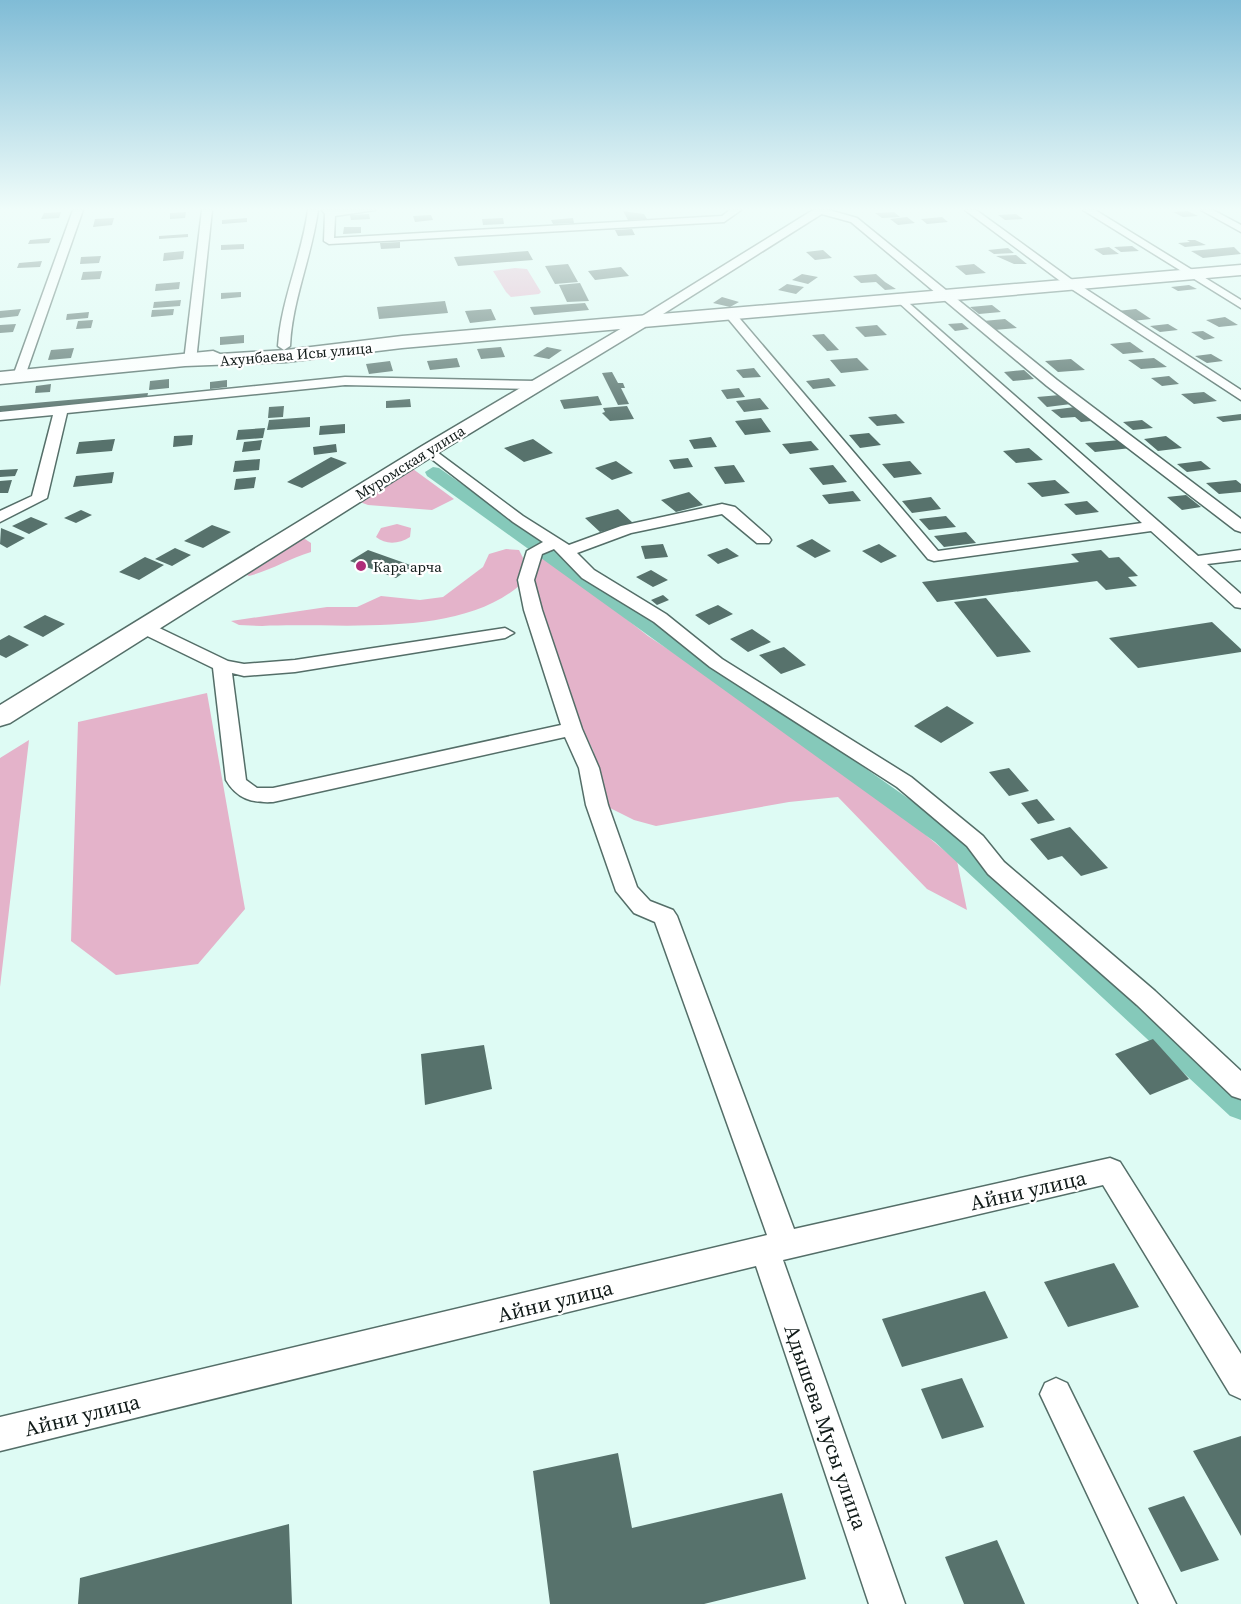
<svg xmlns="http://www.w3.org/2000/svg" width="1241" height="1604" viewBox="0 0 1241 1604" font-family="'Source Serif 4',serif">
  <rect width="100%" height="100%" fill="#defbf4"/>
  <!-- green -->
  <path fill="#e4b3ca" d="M515,268L527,269L541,292L539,294L511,297L506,292L493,271Z
    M413,469L454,499L432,510L368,505L360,502Z
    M397,524L411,528L410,537C399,544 386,545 376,537L381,528Z
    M302,537L311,543V552C289,559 271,570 249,576L243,573Z
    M506,549L519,550L523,558L519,586C456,639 339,622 262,626L239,625L231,621L327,607H357L381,596L420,600L443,597L483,567L489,554Z
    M542,553L648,636L710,677L816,755L886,802L957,861L967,910L927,889L838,797L789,802L656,826L634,820L606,806L593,750L567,697L533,589L534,567Z
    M207,693L245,909L198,964L116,975L71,941L78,722Z
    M29,740L0,987V758Z"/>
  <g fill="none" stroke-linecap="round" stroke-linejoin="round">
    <!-- canal -->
    <path fill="#85c9ba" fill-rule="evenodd" d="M433,467L439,468L953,830L1241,1088V1120L1230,1116L935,842L427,476L425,472Z"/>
  </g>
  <!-- building -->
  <path fill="#57726c" d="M623,211L644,214L647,219L628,220Z
    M1188,211L1198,216L1183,217L1173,212Z
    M61,212L59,218L41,219L44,213Z
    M186,212L185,218L170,219V213Z
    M894,212L900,217L882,218L875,213Z
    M369,214L370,219L351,220L350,215Z
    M1016,214L1023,219L1005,220L998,215Z
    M431,215L433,220L415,222L413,216Z
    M907,217L915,223L898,225L890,219Z
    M942,217L948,222L927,224L921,219Z
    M114,218L112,225L93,227L95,219Z
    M247,218V222L222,224V220Z
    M503,218L504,224L483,225L482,219Z
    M573,218L574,223L553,224L551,220Z
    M344,227H361V233L343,234Z
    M632,229L635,235L618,236L615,230Z
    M188,234V237L159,239V236Z
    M51,238L49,243L28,244L30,240Z
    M1187,240H1195L1206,245L1185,247L1178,243L1190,242Z
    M400,242V248L381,249L380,243Z
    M244,244V249L221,250V245Z
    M1132,246L1139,251L1121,252L1114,247Z
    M1109,247L1119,254L1103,255L1094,249Z
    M1234,247L1241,254L1203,258L1191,251Z
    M1008,248L1014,253L994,254L988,250Z
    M823,250L832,258L815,260L806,252Z
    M184,251L183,259L163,261L164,253Z
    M528,251L533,260L458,266L454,257Z
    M1016,255L1027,264H1014L996,256Z
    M101,256L99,263L80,264L81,257Z
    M42,261L40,267L17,268L19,263Z
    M568,264L578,282L555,284L545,266Z
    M974,264L986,273L966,275L955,266Z
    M621,267L629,276L595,280L588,271Z
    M102,271L100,279L81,280L83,272Z
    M802,274L818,277L808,284L792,280Z
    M876,274L885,282L896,289L885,290L876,282L861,283L853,276Z
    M180,282L179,289L155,291L156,284Z
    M580,283L589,301L567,302L559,285Z
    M787,284L804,287L796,294L778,290Z
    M1189,285L1197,289L1178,291L1171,287Z
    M241,292V297L221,299V293Z
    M722,297L739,302L730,307L713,303Z
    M181,300L180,306L153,308L154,302Z
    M445,301L448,313L379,319L377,307Z
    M585,303L589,310L534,315L530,307Z
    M992,305L1001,312L979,314L970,307Z
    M21,309L18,316L0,318V311Z
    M174,309L173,315L151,317L152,310Z
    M491,309L496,320L470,323L465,311Z
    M1136,309L1151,319L1132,321L1117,311Z
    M89,312L88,318L66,320L67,314Z
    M1225,317L1238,325L1219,327L1206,320Z
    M1005,319L1017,328L994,330L983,321Z
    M93,320L91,328L76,329L78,321Z
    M962,323L969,329L955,331L948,324Z
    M16,324L13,332L0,333V325Z
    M1168,324L1178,330L1160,332L1150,326Z
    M877,325L887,335L865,337L855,327Z
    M1203,331L1215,338L1204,340L1191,332Z
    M824,334L839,350L827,351L812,335Z
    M244,335V343L220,345V337Z
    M1130,342L1144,352L1123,354L1110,344Z
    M501,347L505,357L481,359L477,349Z
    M547,347L562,350L549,359L533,356Z
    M74,348L71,358L48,360L51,350Z
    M1211,354L1223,361L1207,363L1195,356Z
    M457,358L460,367L430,370L427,361Z
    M857,358L869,370L841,373L830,360Z
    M1154,358L1167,367L1141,369L1128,360Z
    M1071,359L1085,370L1058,372L1045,361Z
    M390,361L393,371L369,374L366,364Z
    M754,368L761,377L743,378L736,370Z
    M1024,370L1034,379L1013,381L1004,372Z
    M612,372L618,383H623L625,388H621L629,404L618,405L602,373Z
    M1169,376L1179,384L1162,386L1151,378Z
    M829,378L836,386L813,389L806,381Z
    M169,379V388L149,390L150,381Z
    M227,380V387L210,389V382Z
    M51,384L50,392L35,393L36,386Z
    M739,388L745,397L727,399L721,390Z
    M1204,392L1217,401L1194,404L1181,394Z
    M148,393L147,398L0,411V406Z
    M1060,395L1071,404L1047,407L1037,397Z
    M598,396L602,405L564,409L560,400Z
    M760,398L769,409L744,412L736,401Z
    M410,399L411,407L386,408V401Z
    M284,406L283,417L268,418L269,407Z
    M627,406L634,419L610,421L602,413L605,412L603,408Z
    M1075,407L1091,421L1081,422L1075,417L1061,418L1051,410Z
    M896,414L905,423L877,426L868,417Z
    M1241,414V420L1223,422L1216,417Z
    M310,417V427L267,430L269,420Z
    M761,418L771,432L745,435L735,421Z
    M1142,420L1153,428L1133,430L1123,422Z
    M345,424V433L319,435L320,426Z
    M265,428L263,438L236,440L238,430Z
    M869,433L881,445L860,448L849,435Z
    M193,435L192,445L173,447L174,436Z
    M1166,436L1182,448L1158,451L1144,439Z
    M711,437L717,447L694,449L689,440Z
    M115,439L112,451L76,454L79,442Z
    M533,439L553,453L524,462L504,448Z
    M262,440L260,450L242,452L244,442Z
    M1121,440L1131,448L1095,452L1085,443Z
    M811,441L819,450L790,454L782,444Z
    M336,444L337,452L314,455L313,447Z
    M1029,448L1043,460L1016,463L1003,451Z
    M331,457L347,463L302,488L287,482Z
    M688,458L693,467L674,469L669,460Z
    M260,459L259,470L233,472L235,461Z
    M616,461L633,473L612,480L595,468Z
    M910,461L922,474L894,478L882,464Z
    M1201,461L1211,469L1187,472L1177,464Z
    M734,465L745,482L725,484L714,467Z
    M833,465L847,482L823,485L809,468Z
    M18,469L15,476L0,477V470Z
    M114,472L112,483L73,487L76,476Z
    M256,477L254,488L234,490L236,479Z
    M12,480L8,493H0V481Z
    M1055,480L1070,493L1042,497L1027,483Z
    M1236,480L1241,484V492L1219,494L1206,483Z
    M853,491L861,501L829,504L822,495Z
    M689,492L703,505L676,512L661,500Z
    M1186,495L1201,507L1182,510L1167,497Z
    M931,497L941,509L912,513L902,501Z
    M1087,501L1099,512L1076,515L1064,504Z
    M618,509L633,523L600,532L585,518Z
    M81,510L92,515L76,523L64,518Z
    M946,516L956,527L929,530L919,519Z
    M31,517L48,524L29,534L12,526Z
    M212,525L231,532L203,548L184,541Z
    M1,528L25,538L7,548L0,544Z
    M966,532L976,543L944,547L934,536Z
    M812,539L831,551L815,558L796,546Z
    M663,544L668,557L645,559L641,546Z
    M879,544L897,556L881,563L862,551Z
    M175,548L191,555L172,566L155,559Z
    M727,548L739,556L718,564L707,555Z
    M368,550L413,566L396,578L350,561Z
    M1101,550L1109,558L1119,557L1138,576L1128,577L1137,586L1106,590L1097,581L937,602L922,582L1079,562L1071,554Z
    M145,557L164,565L139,580L119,572Z
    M651,570L668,580L653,587L636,577Z
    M663,595L669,600L657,605L651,600Z
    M986,598L1031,652L997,657L954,602Z
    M718,605L733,614L709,625L695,615Z
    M45,615L65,624L43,637L23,627Z
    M1212,622L1241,649V652L1138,668L1109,638Z
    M752,629L771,642L748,652L730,639Z
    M9,635L29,645L6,658L0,655V640Z
    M784,647L806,665L781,674L759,655Z
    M947,706L974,723L941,743L914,726Z
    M1009,768L1029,791L1009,796L989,772Z
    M1037,799L1055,820L1038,824L1021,803Z
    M1070,827L1108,868L1081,876L1062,856L1048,860L1030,839Z
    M1153,1039L1189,1079L1150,1095L1115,1054Z
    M484,1045L492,1089L425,1105L421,1054Z
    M1114,1263L1139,1307L1068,1327L1044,1282Z
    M985,1291L1008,1338L902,1367L882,1319Z
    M962,1378L984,1427L942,1439L921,1389Z
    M1241,1436V1536L1193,1451Z
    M618,1453L632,1528L782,1493L806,1579L704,1604H550L533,1471Z
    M1184,1496L1219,1560L1181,1572L1148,1508Z
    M289,1524L292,1604H78L80,1578Z
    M997,1540L1025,1604H964L945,1557Z"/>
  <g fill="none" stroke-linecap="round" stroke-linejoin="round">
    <!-- minor casing -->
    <g stroke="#546e68" stroke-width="3">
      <path id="minor" d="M73,210H83L25,376L19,380L14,379L13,376Z
        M202,210H212L196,361L190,365L184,361Z
        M308,210H318C312,256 292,300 290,346L284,350L278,346C281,300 302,256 308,210Z
        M322,210H375L335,216L334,238L722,216L730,210H741L724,222L329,244L324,241L325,214Z
        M817,210H829L857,218L1057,380L1241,519V532L1235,530L1047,386L851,222L818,213Z
        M965,210H976L1075,282L1241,390V400L1067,286Z
        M1083,210H1095L1241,300V308Z
        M1201,210H1213L1241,225V232Z
        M902,297L1198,556L1241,550V560L1207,564L1241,594V608L1235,607L1151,531L934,561L928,559L725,315L735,313L938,551L1142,523L898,302V298Z
        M345,377L536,381L542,385L536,389L345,385L67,413L47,498L0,522V511L32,496L53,415L0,420V412Z
        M429,446L523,516L569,545L621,526L722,504L735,507L769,537L771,540L769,543H757L722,514L631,533L577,553L594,570L666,614L722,659L911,777L983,836L1004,862L1155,991L1241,1071V1099L1232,1096L1137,1005L988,874L967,846L897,787L710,667L654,622L582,578L554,549L542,554L534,580L542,610L582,729L599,768L608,805L637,887L650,901L673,910L677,916L794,1229L1110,1158L1120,1162L1241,1354V1399L1230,1394L1103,1185L783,1260L905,1604H869L756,1266L0,1451V1417L767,1235L655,922L634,913L616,891L586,805L579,768L565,737L273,802C252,803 237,799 226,780L213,668L139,632L136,628L139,624H151L228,661L244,664L295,660L505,628L514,633L505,638L295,672L244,676L232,673L246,780L257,788H273L561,725L524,610L518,580L527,551L543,542L513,522L424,453L422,450Z
        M1056,1378L1067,1383L1176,1604H1139L1040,1394L1045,1383Z"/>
    </g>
    <!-- tertiary casing -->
    <g stroke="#546e68" stroke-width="3">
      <path id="tertiary" d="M813,210H828L644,326H634L631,323Z"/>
    </g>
    <!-- secondary casing -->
    <g stroke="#546e68" stroke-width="3">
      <path id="secondary" d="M639,318L647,323L645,327L436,454L10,723L0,726V705L422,446Z"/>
    </g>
    <!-- primary casing -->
    <g stroke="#546e68" stroke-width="3">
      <path id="primary" d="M1241,265V275L402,348L286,362L185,366L0,384V372L213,351L220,354L286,350L402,336Z"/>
    </g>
    <!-- minor -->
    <use href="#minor" fill="#fff" fill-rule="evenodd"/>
    <!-- tertiary -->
    <use href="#tertiary" fill="#fff" fill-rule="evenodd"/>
    <!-- secondary -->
    <use href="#secondary" fill="#fff" fill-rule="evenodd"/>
    <!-- primary -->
    <use href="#primary" fill="#fff" fill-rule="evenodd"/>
  </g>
  <!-- sky -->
  <linearGradient id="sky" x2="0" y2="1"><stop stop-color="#80bcd6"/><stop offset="0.48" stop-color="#f0fdfa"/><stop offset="1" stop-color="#f0fdfa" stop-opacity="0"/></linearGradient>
  <rect width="1241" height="435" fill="url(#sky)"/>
  <!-- markers -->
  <circle fill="#af2e7a" stroke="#fff" stroke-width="2" cx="361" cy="566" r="6"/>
  <g text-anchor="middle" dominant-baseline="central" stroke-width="4.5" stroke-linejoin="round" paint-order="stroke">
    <!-- far-street labels -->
    <g font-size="15" fill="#101a18" stroke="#fff">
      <text transform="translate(296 354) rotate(-5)">Ахунбаева Исы улица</text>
      <text transform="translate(410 462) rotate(-32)">Муромская улица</text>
    </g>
    <!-- far-poi labels -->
    <g font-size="15" fill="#101a18" stroke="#fff" text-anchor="start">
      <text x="373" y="566">Кара арча</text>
    </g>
    <!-- near-street labels -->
    <g font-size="21" fill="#101a18" stroke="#fff">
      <text transform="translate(1028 1190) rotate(-13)">Айни улица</text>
      <text transform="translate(555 1301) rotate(-14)">Айни улица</text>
      <text transform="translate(82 1415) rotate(-14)">Айни улица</text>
      <text transform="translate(826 1427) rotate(71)">Адышева Мусы улица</text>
    </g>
  </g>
</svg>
